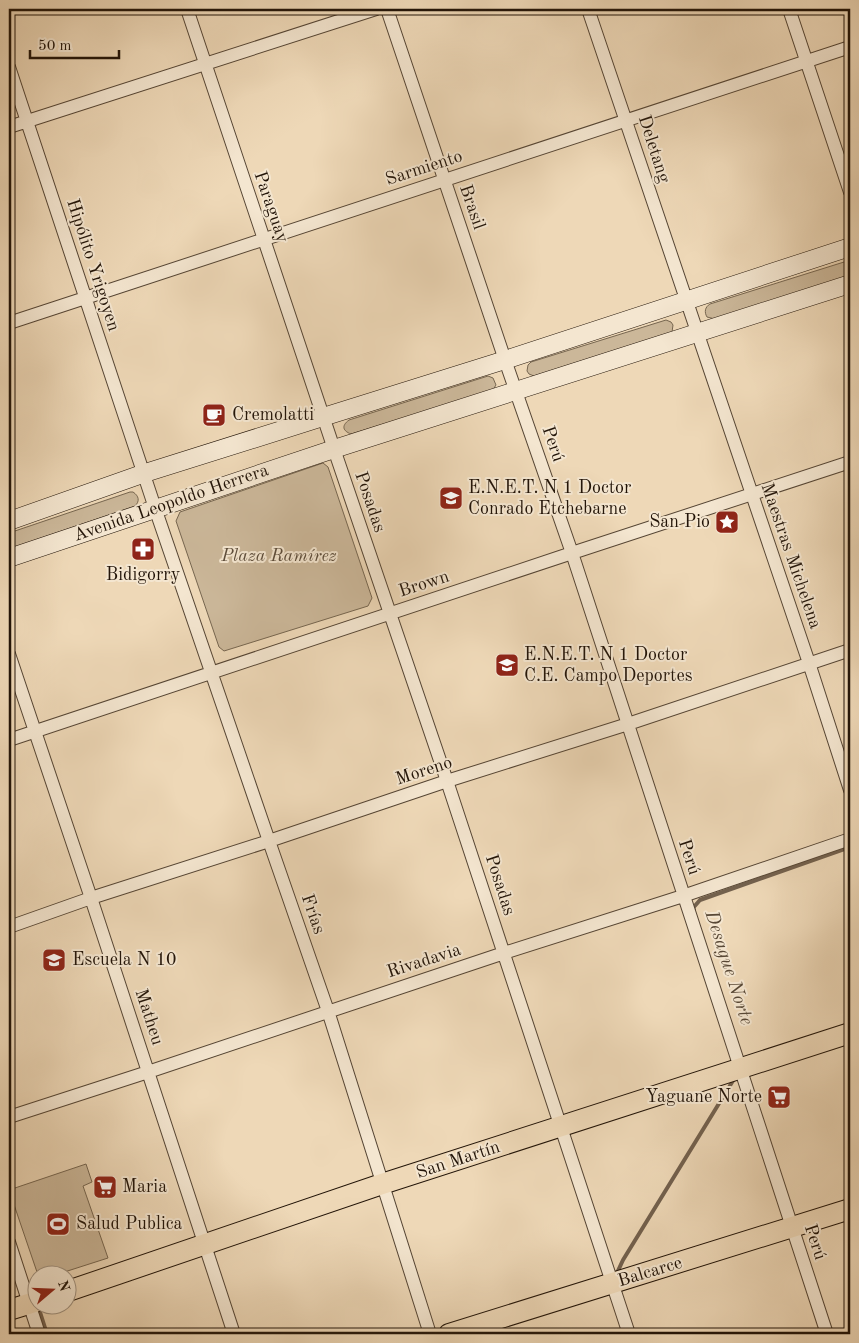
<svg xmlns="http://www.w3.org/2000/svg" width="859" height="1343" viewBox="0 0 859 1343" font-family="'Old Standard TT',serif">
  <rect width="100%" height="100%" fill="#eed8b7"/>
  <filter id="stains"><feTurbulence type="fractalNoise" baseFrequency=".004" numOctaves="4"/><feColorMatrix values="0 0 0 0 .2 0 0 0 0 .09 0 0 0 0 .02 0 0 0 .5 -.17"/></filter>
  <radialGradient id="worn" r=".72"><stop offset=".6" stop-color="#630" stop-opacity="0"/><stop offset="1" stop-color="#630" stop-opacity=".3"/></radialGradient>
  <!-- green -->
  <path fill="#cbb799" stroke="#766650" d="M844,262H847L850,265V274L848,276L715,319L707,317C704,312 705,307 710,304Z
    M666,320L671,322L673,325L672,332L534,376L529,374L527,371L528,365L531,362Z
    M488,376L493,378L496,385L492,391L351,434C343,431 341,426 349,420Z
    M323,463L328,467L372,598L368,606L224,651L219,647L176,521L180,512Z
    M130,492H133C139,496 140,501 135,506L9,549V533Z
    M86,1164L92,1182L83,1186L108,1258L55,1275H38L9,1190Z"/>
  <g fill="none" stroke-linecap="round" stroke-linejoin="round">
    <!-- stream -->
    <path stroke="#73614e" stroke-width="4" d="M694,910L693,908L700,900L850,847
      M617,1273L623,1260L734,1079
      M39,1309L47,1334"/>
    <!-- street casing -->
    <g stroke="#554534" stroke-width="14">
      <path id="street" d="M187,9L334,449L447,781L629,1334
        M387,9L505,360L572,553L827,1334
        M588,9L809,663L850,790
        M789,9L850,192
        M9,67L155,508L269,841L328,1011L430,1334
        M9,127L376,9
        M9,323L850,47
        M9,654L91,898L234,1334
        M9,740L572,553L850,462
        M9,927L91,898L269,841L447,781L628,724L850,650
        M9,1117L148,1072L504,953L683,896L850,839
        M9,1242L39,1334"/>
    </g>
    <!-- secondary casing -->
    <g stroke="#221408" stroke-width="19">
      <path id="secondary" d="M9,521L145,473L323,417L505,360L850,247
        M9,558L334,449L850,284"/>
    </g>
    <!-- primary casing -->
    <g stroke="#221408" stroke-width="22">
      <path id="primary" d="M68,1291L382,1184L850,1033
        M9,1310L38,1301
        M449,1334L850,1209"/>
    </g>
    <!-- street -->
    <use href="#street" stroke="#f4e6d0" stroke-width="12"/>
    <!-- secondary -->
    <use href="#secondary" stroke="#f4e6d0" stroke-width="18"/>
    <!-- primary -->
    <use href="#primary" stroke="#eed8b7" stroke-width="20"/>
  </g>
  <!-- icons -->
  <defs>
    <g id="cafe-square" transform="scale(1.25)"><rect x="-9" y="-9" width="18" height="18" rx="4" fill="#8f2418" stroke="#f4e6d0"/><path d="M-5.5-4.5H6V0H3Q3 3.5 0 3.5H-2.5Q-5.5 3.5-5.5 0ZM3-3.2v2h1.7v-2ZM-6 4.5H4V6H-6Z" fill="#fff"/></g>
    <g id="school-square" transform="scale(1.25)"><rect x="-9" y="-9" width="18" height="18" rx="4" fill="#8f2418" stroke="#f4e6d0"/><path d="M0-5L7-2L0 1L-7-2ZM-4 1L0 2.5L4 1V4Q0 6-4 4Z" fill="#fff"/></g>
    <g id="sight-square" transform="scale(1.25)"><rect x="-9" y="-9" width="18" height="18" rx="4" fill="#8f2418" stroke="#f4e6d0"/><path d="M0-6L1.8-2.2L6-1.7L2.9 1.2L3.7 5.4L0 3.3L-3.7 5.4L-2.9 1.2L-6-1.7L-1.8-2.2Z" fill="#fff"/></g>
    <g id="pharmacy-square" transform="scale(1.25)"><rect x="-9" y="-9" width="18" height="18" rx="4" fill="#8f2418" stroke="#f4e6d0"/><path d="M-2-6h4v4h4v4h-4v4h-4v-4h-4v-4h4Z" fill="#fff"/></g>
    <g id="supermarket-square" transform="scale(1.25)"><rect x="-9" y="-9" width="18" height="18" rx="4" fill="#8f2418" stroke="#f4e6d0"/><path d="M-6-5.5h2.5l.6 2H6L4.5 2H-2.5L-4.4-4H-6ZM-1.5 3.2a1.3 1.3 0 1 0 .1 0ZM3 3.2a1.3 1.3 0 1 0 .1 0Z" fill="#fff"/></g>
    <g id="stadium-square" transform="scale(1.25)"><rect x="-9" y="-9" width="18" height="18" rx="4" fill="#8f2418" stroke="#f4e6d0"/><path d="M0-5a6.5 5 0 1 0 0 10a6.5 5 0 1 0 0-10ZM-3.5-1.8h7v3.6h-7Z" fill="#fff"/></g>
  </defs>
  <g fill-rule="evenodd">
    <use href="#cafe-square" x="214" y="415"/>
    <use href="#school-square" x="451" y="498"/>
    <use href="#sight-square" x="727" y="522"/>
    <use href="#pharmacy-square" x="143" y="549"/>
    <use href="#school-square" x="507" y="665"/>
    <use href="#school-square" x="54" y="960"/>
    <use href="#supermarket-square" x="779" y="1097"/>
    <use href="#supermarket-square" x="105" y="1187"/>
    <use href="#stadium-square" x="58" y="1224"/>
  </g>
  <g text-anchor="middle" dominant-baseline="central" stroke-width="4" stroke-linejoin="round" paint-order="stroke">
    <!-- street labels -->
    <g font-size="18" fill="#221408" stroke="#f4e6d0">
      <text transform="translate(654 149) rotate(72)">Deletang</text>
      <text transform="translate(424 168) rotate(-18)">Sarmiento</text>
      <text transform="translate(271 207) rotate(71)">Paraguay</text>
      <text transform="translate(472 207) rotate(71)">Brasil</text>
      <text transform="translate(93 265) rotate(72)">Hipólito Yrigoyen</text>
      <text transform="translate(553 444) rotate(71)">Perú</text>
      <text transform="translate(370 502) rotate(71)">Posadas</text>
      <text transform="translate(171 503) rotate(-19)">Avenida Leopoldo Herrera</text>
      <text transform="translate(791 556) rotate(71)">Maestras Michelena</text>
      <text transform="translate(424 584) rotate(-18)">Brown</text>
      <text transform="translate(424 771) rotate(-18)">Moreno</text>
      <text transform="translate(689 857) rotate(72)">Perú</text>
      <text transform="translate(500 885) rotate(72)">Posadas</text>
      <text transform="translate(313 914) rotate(71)">Frías</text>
      <text transform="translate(424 961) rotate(-18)">Rivadavia</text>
      <text transform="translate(149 1017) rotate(72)">Matheu</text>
      <text transform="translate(458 1160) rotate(-18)">San Martín</text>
      <text transform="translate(815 1242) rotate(72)">Perú</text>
      <text transform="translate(650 1272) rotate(-17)">Balcarce</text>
    </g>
    <!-- poi labels -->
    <g font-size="18" fill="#221408" stroke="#f4e6d0" text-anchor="start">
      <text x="232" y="415">Cremolatti</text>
      <text x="468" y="488">E.N.E.T. N 1 Doctor<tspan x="468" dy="21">Conrado Etchebarne</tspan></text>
      <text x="710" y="522" text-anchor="end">San Pio</text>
      <text x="143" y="575" text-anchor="middle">Bidigorry</text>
      <text x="524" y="655">E.N.E.T. N 1 Doctor<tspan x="524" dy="21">C.E. Campo Deportes</tspan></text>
      <text x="72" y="960">Escuela N 10</text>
      <text x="762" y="1097" text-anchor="end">Yaguane Norte</text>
      <text x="122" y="1187">Maria</text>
      <text x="76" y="1224">Salud Publica</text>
    </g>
    <!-- park labels -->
    <g font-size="18" font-style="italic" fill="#5d4d3b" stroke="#f4e6d0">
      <text x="279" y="556">Plaza Ramírez</text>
    </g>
    <!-- water labels -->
    <g font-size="19" font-style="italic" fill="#584836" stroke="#f4e6d0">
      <text transform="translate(728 968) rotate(72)">Desague Norte</text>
    </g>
  </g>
  <!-- margin -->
  <rect width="859" height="1343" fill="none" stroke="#eed8b7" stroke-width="30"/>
  <rect x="10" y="10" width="839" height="1323" fill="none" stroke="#221408" stroke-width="2.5"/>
  <rect x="15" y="15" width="829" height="1313" fill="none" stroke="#221408"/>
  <!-- north arrow -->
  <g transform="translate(52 1290) rotate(71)"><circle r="24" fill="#f4e6d0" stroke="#a09280"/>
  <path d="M0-4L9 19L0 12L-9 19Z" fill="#8f2418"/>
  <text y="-8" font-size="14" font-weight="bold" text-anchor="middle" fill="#221408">N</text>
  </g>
  <!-- scale -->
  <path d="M30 50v8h89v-8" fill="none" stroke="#221408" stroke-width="2.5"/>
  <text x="38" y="50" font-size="15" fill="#221408" stroke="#f4e6d0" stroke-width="4" paint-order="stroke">50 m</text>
  <rect width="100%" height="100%" filter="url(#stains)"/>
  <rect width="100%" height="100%" fill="url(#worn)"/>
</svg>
